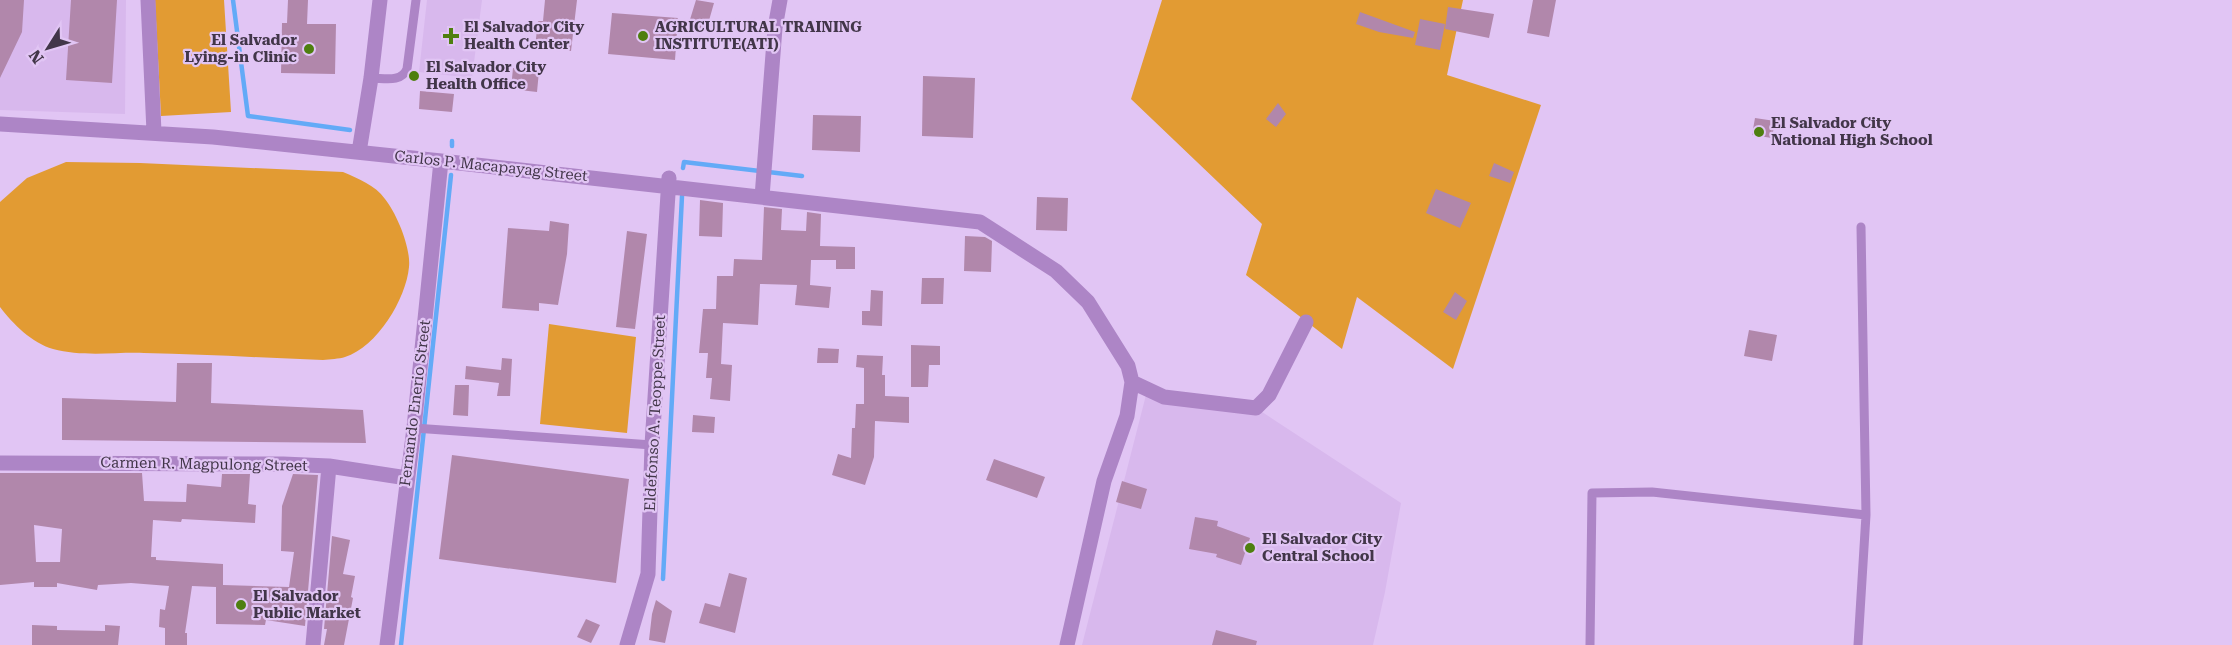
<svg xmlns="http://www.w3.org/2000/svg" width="2232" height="645" viewBox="0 0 2232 645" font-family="'Roboto Serif',serif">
  <rect width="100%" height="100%" fill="#e1c5f4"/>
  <!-- built -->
  <path fill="#d8b8ed" d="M0,0H126L125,114L0,110Z
    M427,0H482L472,78L419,72Z
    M1146,395L1256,408L1401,503L1385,592L1373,645H1082Z"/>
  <!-- green -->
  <path fill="#e29b33" d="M155,0H224L231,112L161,116Z
    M1162,0H1463L1447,75L1541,105L1453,369L1357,297L1342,349L1246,275L1262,224L1131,99Z
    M66,162L140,163L343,172C359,179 375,185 385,199C397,214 411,248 409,267C406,299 377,347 345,357C339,359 330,359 323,360C263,358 204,354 144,353C115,352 82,357 53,349C32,343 13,324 0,307V202L27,178Z
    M549,324L636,337L627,433L540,424Z"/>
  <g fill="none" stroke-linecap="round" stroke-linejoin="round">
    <!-- stream -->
    <path stroke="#63aaf7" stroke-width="4.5" d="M233,0L248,116L350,130
      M452,146V141
      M683,168L684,162L802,176
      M663,579L682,196
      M401,645L451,175"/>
  </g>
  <!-- building -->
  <path fill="#b187ab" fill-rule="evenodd" d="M0,0H24L22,32L0,78Z
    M71,0H117L112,83L66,80Z
    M288,0H308L307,24H336L335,74L281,73L282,23H287Z
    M545,0H577L571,51L535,47L538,21H543Z
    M696,0L714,3L706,31L688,26Z
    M1533,0H1556L1549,37L1527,33Z
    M1448,7L1494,14L1489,38L1445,29Z
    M1360,12L1415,32L1413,38L1379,32L1356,24Z
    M612,13L678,18L675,60L608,54Z
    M1420,19L1445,24L1440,50L1415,45Z
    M513,68L539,71L537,92L511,89Z
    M923,76L975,78L973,138L922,136Z
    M420,91L454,94L452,112L419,109Z
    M1278,103L1286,114L1276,127L1266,119Z
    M813,115L861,116L860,152L812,150Z
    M1755,118L1775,121L1772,138L1752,135Z
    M1494,163L1514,172L1510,183L1489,176Z
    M1436,189L1471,203L1460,228L1426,213Z
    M1037,197L1068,198L1067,231L1036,230Z
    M700,200L723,203L722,237L699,236Z
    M764,207L782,209L781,230L806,231L807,212L821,214L820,246L855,247V269H836V260H811L810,285L831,287L829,308L795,305L797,285L760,284L758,325L723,323L721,364L732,365L730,401L710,399L712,378H706L708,353H699L703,309H716L717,276H733L734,259L762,260Z
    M550,221L569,224L567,254L558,305L539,303V311L502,308L508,228L549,231Z
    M627,231L647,234L635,329L616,327Z
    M965,236L985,237L992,241L991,272L964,271Z
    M922,278H944L943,304H921Z
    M871,290L883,291L882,326L862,325V311H870Z
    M1455,292L1467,301L1456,320L1443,312Z
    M1749,330L1777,335L1772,361L1744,356Z
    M911,345L940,346V365H929L928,387H911Z
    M818,348L839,349L838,363H817Z
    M857,355L883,356L882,375H885V396L909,397V423L875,421L874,457L865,485L832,475L838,454L851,458L852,428H855L856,404H864V368L856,367Z
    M502,358L512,359L510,396H497L499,383L465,379L466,366L501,370Z
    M177,363H212L211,403L363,410L366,443L62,440V398L176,402Z
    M455,385H469L468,416L453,415Z
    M693,415L715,417L714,433L692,432Z
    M452,455L629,479L616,583L439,559Z
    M994,459L1045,477L1037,498L986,480Z
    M0,473H142L144,501L186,502L187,484L221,487L222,474H250L248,504L256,505L255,523L182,519L181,522L153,520L151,557H156V560L223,564V585L289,587L294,552L281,551L282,506L293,474L318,475L305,626L266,620L265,625L216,624V587L192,586L185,633H187V645H165V628L159,627L160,609L165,610L169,586L131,583L98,585L97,590L57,583V587H34V582L0,585ZM34,525L62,529L60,562H36Z
    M1122,481L1147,489L1141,509L1116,502Z
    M1195,517L1218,521L1217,526L1250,538L1241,565L1216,557L1217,554L1189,549Z
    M332,536L350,540L343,574L355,576L351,597L353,598L344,645H324L327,629H324Z
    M729,573L747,578L735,633L699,623L705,603L720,607Z
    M656,600L672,611L665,643L649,640L652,614Z
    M586,619L600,625L591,643L577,637Z
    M32,625L57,626V630L105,631V625L120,626L118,645H32Z
    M1216,630L1257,641L1256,645H1212Z"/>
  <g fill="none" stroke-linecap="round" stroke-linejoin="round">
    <!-- service -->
    <path stroke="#ad85c6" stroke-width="9" d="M371,78C384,78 401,83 407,69L416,0
      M1861,227L1866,515
      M414,428L652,445
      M1590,645L1592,493L1652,492L1866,515L1858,645"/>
    <!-- minor -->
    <path stroke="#ad85c6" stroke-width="15" d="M148,0L154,132
      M0,124L213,137L441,161L980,222L1056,271L1088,302L1128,366L1132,382L1127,416L1104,481L1067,645
      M359,152L371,78L380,0
      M762,197L775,28L780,0
      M1132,382L1164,397L1256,408L1269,395L1306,322
      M0,463L283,464L329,466L407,478
      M313,645L329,466
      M387,645L414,428L441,161
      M627,645L648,574L652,445L669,178"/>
  </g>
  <!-- markers -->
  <g fill="#4e7f0f" stroke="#e1c5f4" stroke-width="2">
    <path d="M448 27h6v6h6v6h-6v6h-6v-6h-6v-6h6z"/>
    <circle cx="643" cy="36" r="6"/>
    <circle cx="309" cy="49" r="6"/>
    <circle cx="414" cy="76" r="6"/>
    <circle cx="1759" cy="132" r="6"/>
    <circle cx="1250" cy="548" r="6"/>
    <circle cx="241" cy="605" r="6"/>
  </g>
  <g text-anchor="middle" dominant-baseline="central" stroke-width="4.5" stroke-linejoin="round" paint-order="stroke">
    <!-- poi labels -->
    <g font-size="15" font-weight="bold" fill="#423649" stroke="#e1c5f4" text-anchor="start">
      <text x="464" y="27">El Salvador City<tspan x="464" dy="17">Health Center</tspan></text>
      <text x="655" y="27">AGRICULTURAL TRAINING<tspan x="655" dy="17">INSTITUTE(ATI)</tspan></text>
      <text x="297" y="40" text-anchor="end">El Salvador<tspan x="297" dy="17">Lying-in Clinic</tspan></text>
      <text x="426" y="67">El Salvador City<tspan x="426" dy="17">Health Office</tspan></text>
      <text x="1771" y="123">El Salvador City<tspan x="1771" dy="17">National High School</tspan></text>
      <text x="1262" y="539">El Salvador City<tspan x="1262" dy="17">Central School</tspan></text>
      <text x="253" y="596">El Salvador<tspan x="253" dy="17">Public Market</tspan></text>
    </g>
    <!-- street labels -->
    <g font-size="15" fill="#423649" stroke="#e1c5f4">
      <text transform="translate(491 166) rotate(6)">Carlos P. Macapayag Street</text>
      <text transform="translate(415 403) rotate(-83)">Fernando Enerio Street</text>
      <text transform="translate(655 413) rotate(-87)">Eldefonso A. Teoppe Street</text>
      <text transform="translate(204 464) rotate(1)">Carmen R. Magpulong Street</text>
    </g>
  </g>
  <!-- north arrow -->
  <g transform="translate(48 48) rotate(233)" stroke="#e1c5f4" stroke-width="4.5" paint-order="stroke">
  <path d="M0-4.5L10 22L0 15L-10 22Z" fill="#423649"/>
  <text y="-9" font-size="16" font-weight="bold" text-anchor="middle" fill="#423649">N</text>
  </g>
</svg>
